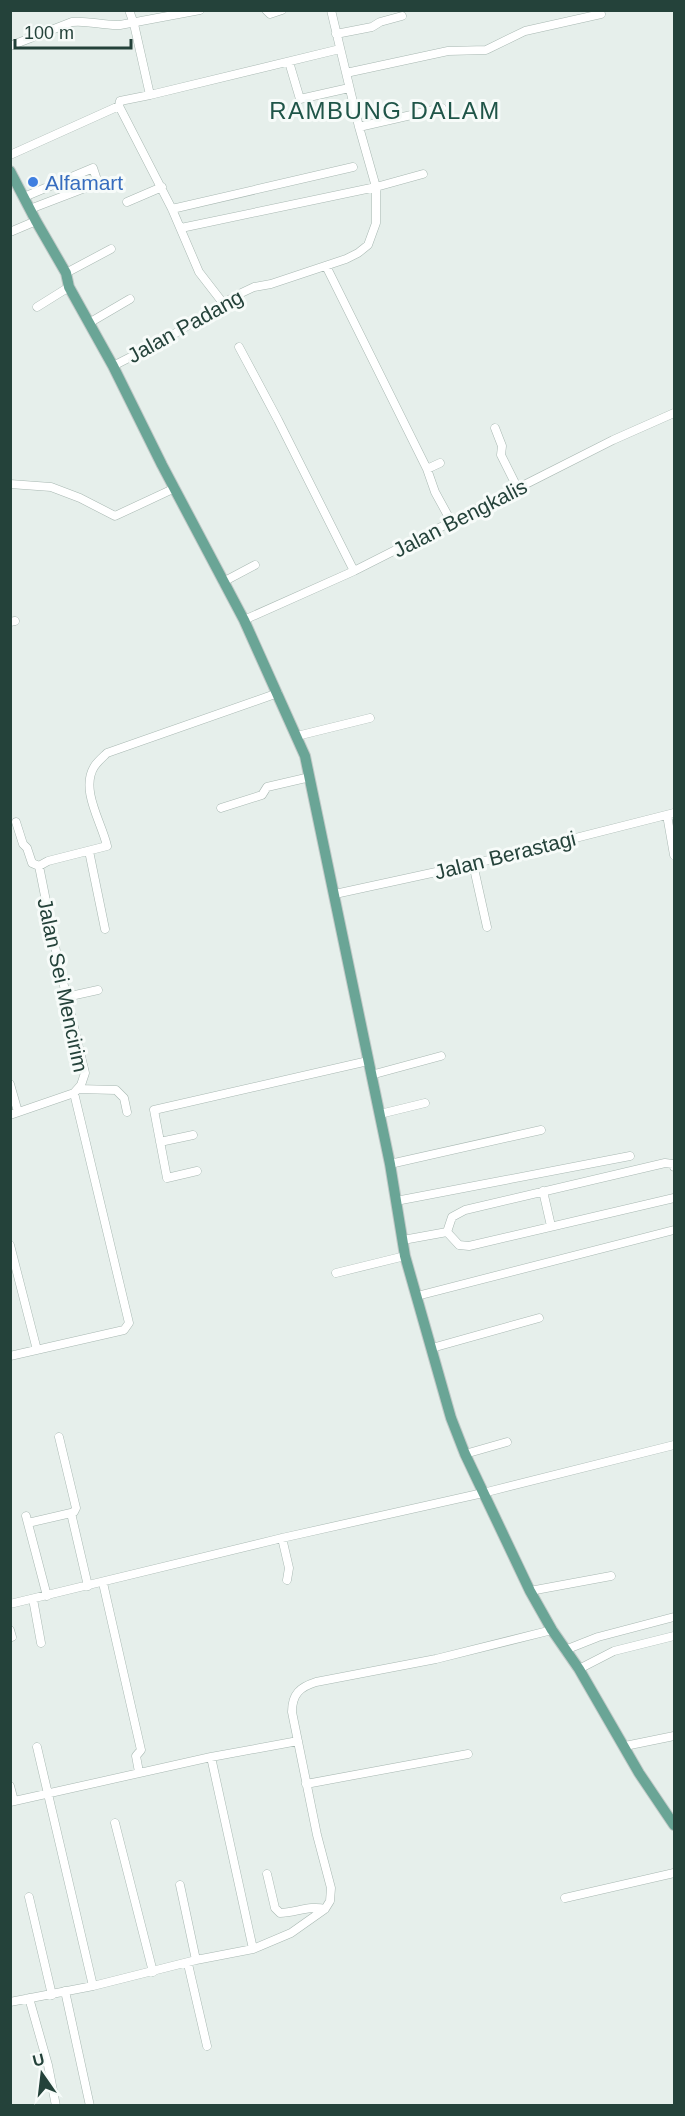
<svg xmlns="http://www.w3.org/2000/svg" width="685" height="2116" viewBox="0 0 685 2116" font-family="Arial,sans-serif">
  <rect width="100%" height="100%" fill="#e6efeb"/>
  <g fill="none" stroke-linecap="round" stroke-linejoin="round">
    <!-- minor casing -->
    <g stroke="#a8b8b2" stroke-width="9">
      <path id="minor" d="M129,10L134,24L150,95
        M266,10L270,14L282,10
        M336,34L372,27L380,22L402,16
        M10,46L72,22C88,20 103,26 120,25L200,10
        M289,62L300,99L349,88
        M346,73L448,51L486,50L525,31L601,14
        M119,106L172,209L199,272L223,303
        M359,127L442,108
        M10,155L119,106L120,101L150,95L340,49
        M24,197L93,168L98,183L30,209
        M127,202L162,187
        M172,209L353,167
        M181,228L376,187L423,174
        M10,232L36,221
        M326,266L427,469L435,492L452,523
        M66,273L111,249
        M37,307L69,287
        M89,323L130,299
        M239,347L278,420L354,571
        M113,366L166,339L237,295L254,287L271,284L346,259L358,253L368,245L376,223V187L359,127L331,10
        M495,428L502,446L501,455L518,489
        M427,469L440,463
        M10,484L51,487L80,498L115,516L175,488
        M223,582L255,565
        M244,620L354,571L613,440L674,413
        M10,622L15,621
        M297,736L370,718
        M221,808L262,795L267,787L310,777
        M667,815L674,855
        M16,822L23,844L27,848L32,863L39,866
        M89,851L105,929
        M473,864L487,927
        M39,866L48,861L107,846C102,823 80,790 94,767C97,762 103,757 107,753L278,693
        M335,894L473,864L674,813
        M66,997L98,990
        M371,1075L441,1056
        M10,1084L18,1112
        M78,1089L116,1090L124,1098L127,1112
        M380,1114L425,1103
        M10,1115L74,1093L81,1085L85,1073L58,961L39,866
        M160,1142L193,1135
        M390,1164L541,1130
        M197,1171L167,1178L154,1110L368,1061
        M543,1191L551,1226
        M396,1201L630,1156
        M447,1232L452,1217L465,1210L665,1163L673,1164L674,1167
        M403,1240L447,1232L459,1245L469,1246L674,1198
        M10,1245L37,1350
        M336,1273L405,1256
        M417,1296L674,1230
        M432,1348L539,1318
        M10,1356L124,1330L129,1323L74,1093
        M59,1437L76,1508L74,1512L71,1513L88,1586
        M465,1454L507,1442
        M26,1516L47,1596
        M28,1523L71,1513
        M282,1538L289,1568L287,1580
        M103,1583L141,1750L136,1756L139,1772
        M530,1591L611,1576
        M33,1599L41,1643
        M10,1604L282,1538L483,1493L674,1445
        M10,1630L12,1637
        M565,1650L598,1637L674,1617
        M579,1669L614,1651L674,1636
        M625,1746L674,1736
        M37,1747L93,1986
        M211,1757L253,1949
        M306,1784L468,1754
        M10,1786L14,1801
        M10,1802L211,1757L298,1741
        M115,1823L153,1972
        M267,1874L275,1908L280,1913C295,1913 310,1905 325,1909
        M180,1885L196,1960
        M29,1897L52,1995
        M565,1898L674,1873
        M188,1964L207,2046
        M65,1991L90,2106
        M29,1998L48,2065L56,2106
        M10,2002L93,1986L196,1960L253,1949L291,1933L325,1909L330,1901L331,1888L317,1835L292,1712C292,1694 300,1687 316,1682L436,1659L552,1630"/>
    </g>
    <!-- major casing -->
    <g stroke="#c2cac8" stroke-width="12">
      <path id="major" d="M10,171L36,221L66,273L69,287L113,366L162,465L244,620L305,756L390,1164L405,1256L451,1418L465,1454L530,1591L552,1630L579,1669L639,1773L674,1825"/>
    </g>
    <!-- minor -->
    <use href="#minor" stroke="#fff" stroke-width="8"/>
    <!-- major -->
    <use href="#major" stroke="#6aa596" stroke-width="10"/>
  </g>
  <!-- markers -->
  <circle fill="#3f7fe0" stroke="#f7fbf9" stroke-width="2" cx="33" cy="182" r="6"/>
  <g text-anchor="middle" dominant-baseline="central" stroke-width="6" stroke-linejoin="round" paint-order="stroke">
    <!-- shop labels -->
    <g font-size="21" fill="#366cbe" stroke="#f7fbf9" text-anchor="start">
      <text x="45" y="182">Alfamart</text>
    </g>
    <!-- street labels -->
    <g font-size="21" fill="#24423a" stroke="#f7fbf9">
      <text transform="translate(185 326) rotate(-29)">Jalan Padang</text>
      <text transform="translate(460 518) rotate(-27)">Jalan Bengkalis</text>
      <text transform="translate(505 855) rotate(-14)">Jalan Berastagi</text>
      <text transform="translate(63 985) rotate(78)">Jalan Sei Mencirim</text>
    </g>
    <!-- quarter labels -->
    <g font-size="24" letter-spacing="1.5" fill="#1f5548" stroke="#f7fbf9">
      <text x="385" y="110">RAMBUNG DALAM</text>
    </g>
  </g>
  <!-- border -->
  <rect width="685" height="2116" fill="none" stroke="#24423a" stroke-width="24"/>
  <!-- north arrow -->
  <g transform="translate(42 2074) rotate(346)" stroke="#f7fbf9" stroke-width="4.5" paint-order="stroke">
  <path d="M0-4.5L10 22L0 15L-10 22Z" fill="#24423a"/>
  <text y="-9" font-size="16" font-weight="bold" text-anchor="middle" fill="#24423a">U</text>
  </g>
  <!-- scale -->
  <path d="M15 39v9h116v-9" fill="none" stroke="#24423a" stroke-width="3"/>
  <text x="24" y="39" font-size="18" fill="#24423a" stroke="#f7fbf9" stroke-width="4.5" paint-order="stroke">100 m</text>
</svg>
